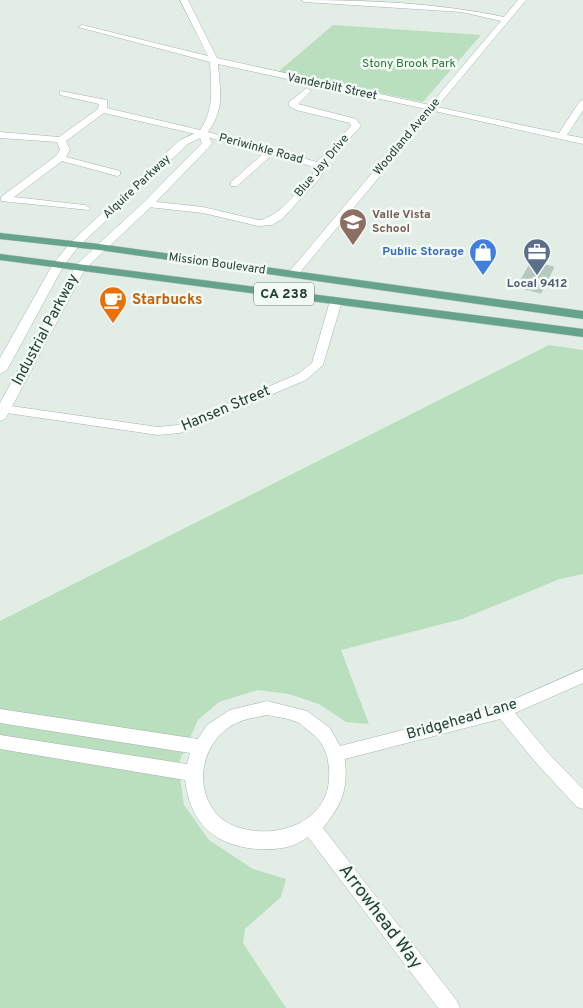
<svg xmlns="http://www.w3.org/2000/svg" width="583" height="1008" viewBox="0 0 583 1008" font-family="Overpass,sans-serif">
  <rect width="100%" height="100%" fill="#e2ede6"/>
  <!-- green -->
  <path fill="#badfbe" d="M333,25L481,35L423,102L278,72Z
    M549,345L583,350V574L560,579L462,619L341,650L369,724L346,722L319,704L289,694L258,690L219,702L198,720L178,764L184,805L209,840L253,869L286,879L281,897L245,929L243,943L286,1008H0V621Z"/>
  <!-- building -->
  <path fill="#b7c8bf" stroke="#b4c7bc" d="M531,262L554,267L541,293L517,287Z"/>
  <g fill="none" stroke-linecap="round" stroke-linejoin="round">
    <!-- street casing -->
    <g stroke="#a4b5ac" stroke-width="1">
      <path id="street" d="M180,0H188L217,58L430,105L501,21L462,12L305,2L301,0C369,0 438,3 504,17L518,0H526L437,107L559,133L580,101L583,100V110L567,135L583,138V144L434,111L297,276H289L288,274L289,272L426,109L218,64C220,91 225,108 208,132L317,162L351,126L350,123L296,110L289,106V102L307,88L311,91L298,104L356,119L361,126L324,166L321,177L282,219L272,225L258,226L203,213L148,207L143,204L148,201L203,207L258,220C277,220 300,188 313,174L314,167L272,155L237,186H231V182L264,153L200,135L104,113L66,141L70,150L66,157L120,171V175L117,176L62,161L14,197L85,205L90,208L89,210L1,201V197L56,156L60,150L57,142L0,138V132L59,137L98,109L99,104L60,95V91L107,100V108L200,130C215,109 211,86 210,62L78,27L82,25L208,56Z
        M336,298L342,301L323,365L306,380L180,433L158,435L0,412V406L4,405L158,427L178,425L298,374L312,363L330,301Z
        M583,669V683L515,713L550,755L583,789V809L577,807L538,765L500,719L345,759C348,791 342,804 323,828L457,1001L460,1008H438L308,837C303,840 297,844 291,846C263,854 219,848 201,823C191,810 187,795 185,780L0,749V735L187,764L190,753L0,723V709L198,739L207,725L230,710L267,701L307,711L330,728L340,746L501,705ZM267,715C276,717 288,718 297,722C301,724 305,728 309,731C323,741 328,753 329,770C333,817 285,839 244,829C231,826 218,819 211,806C193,776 207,734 241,721C249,718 259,717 267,715Z"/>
    </g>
    <!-- secondary casing -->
    <g stroke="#a0b9ac" stroke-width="1">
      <path id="secondary" d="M202,130L206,131L212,143L211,145L152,206L85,269L7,416L5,419L0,421V403L76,265L144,202L202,143L200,138L188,144L79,246L64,265L7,370L0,374V358L53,264L71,242L180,140Z"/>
    </g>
    <!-- primary casing -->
    <g stroke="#c1c9c6" stroke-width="1">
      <path id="primary" d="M0,233L99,244L583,311V319L99,250L0,239Z
        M0,254L583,329V337L0,260Z"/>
    </g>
    <!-- street -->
    <use href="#street" fill="#fff" fill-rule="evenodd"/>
    <!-- secondary -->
    <use href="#secondary" fill="#fff" fill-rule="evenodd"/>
    <!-- primary -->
    <use href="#primary" fill="#65a48a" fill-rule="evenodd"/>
  </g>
  <!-- icons -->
  <defs>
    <g id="school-pin" transform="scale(1.4375)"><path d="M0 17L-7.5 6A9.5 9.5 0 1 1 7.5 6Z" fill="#8d6e63" stroke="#f3f9f5"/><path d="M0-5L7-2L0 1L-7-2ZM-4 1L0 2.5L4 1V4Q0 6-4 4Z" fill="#fff"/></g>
    <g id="shop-pin" transform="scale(1.4375)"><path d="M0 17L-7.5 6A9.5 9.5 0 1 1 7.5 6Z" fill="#3f7fe0" stroke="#f3f9f5"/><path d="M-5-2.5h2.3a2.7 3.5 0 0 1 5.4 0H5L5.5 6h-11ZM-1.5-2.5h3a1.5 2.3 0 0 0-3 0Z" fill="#fff"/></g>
    <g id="office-pin" transform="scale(1.4375)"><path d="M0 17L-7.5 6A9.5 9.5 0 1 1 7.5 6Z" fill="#5c6f8a" stroke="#f3f9f5"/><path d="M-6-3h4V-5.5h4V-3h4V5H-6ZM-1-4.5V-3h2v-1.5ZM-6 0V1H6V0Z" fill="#fff"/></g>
    <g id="cafe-pin" transform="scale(1.4375)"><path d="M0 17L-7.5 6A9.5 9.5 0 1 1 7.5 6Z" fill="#e8710a" stroke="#f3f9f5"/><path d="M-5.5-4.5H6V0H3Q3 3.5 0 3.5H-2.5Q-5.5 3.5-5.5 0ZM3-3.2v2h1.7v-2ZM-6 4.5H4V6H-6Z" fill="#fff"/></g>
  </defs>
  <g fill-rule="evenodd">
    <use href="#school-pin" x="353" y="222"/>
    <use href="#shop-pin" x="483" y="252"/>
    <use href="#office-pin" x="537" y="252"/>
    <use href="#cafe-pin" x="113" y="300"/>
  </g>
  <g text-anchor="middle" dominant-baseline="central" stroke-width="5" stroke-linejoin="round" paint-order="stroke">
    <!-- far-park labels -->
    <g font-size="12" fill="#2a773b" stroke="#f3f9f5">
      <text x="409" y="64">Stony Brook Park</text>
    </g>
    <!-- far-street labels -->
    <g font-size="12" fill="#213f32" stroke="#f3f9f5">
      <text transform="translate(332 87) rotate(12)">Vanderbilt Street</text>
      <text transform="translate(407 137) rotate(-50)">Woodland Avenue</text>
      <text transform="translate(261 149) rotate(15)">Periwinkle Road</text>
      <text transform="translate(322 166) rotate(-50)">Blue Jay Drive</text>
      <text transform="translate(137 187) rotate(-43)">Alquire Parkway</text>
      <text transform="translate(217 264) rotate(8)">Mission Boulevard</text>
    </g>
    <!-- far-education labels -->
    <g font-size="12" font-weight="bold" fill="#785e54" stroke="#f3f9f5" text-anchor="start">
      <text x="372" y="215">Valle Vista<tspan x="372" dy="14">School</tspan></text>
    </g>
    <!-- far-shop labels -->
    <g font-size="12" font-weight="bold" fill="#366cbe" stroke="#f3f9f5" text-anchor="end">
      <text x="464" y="252">Public Storage</text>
    </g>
    <!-- far-service labels -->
    <g font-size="12" font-weight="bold" fill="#4e5e75" stroke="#f3f9f5">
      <text x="537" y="284">Local 9412</text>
    </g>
    <!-- shield labels -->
    <rect fill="#f3f9f5" stroke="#60776c" stroke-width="1" x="254" y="282.5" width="60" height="23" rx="4"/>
    <g font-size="14" font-weight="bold" fill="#213f32">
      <text x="284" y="294">CA 238</text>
    </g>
    <!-- food labels -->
    <g font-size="15" font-weight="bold" fill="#c56008" stroke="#f3f9f5" text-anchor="start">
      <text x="132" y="300">Starbucks</text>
    </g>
    <!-- street labels -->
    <g font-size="15" fill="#213f32" stroke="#f3f9f5">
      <text transform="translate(46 330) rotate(-62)">Industrial Parkway</text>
      <text transform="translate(226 409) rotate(-23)">Hansen Street</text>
      <text transform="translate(462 720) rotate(-16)">Bridgehead Lane</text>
    </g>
    <!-- near-street labels -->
    <g font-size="18" fill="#213f32" stroke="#f3f9f5">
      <text transform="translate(380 917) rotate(53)">Arrowhead Way</text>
    </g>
  </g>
</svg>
